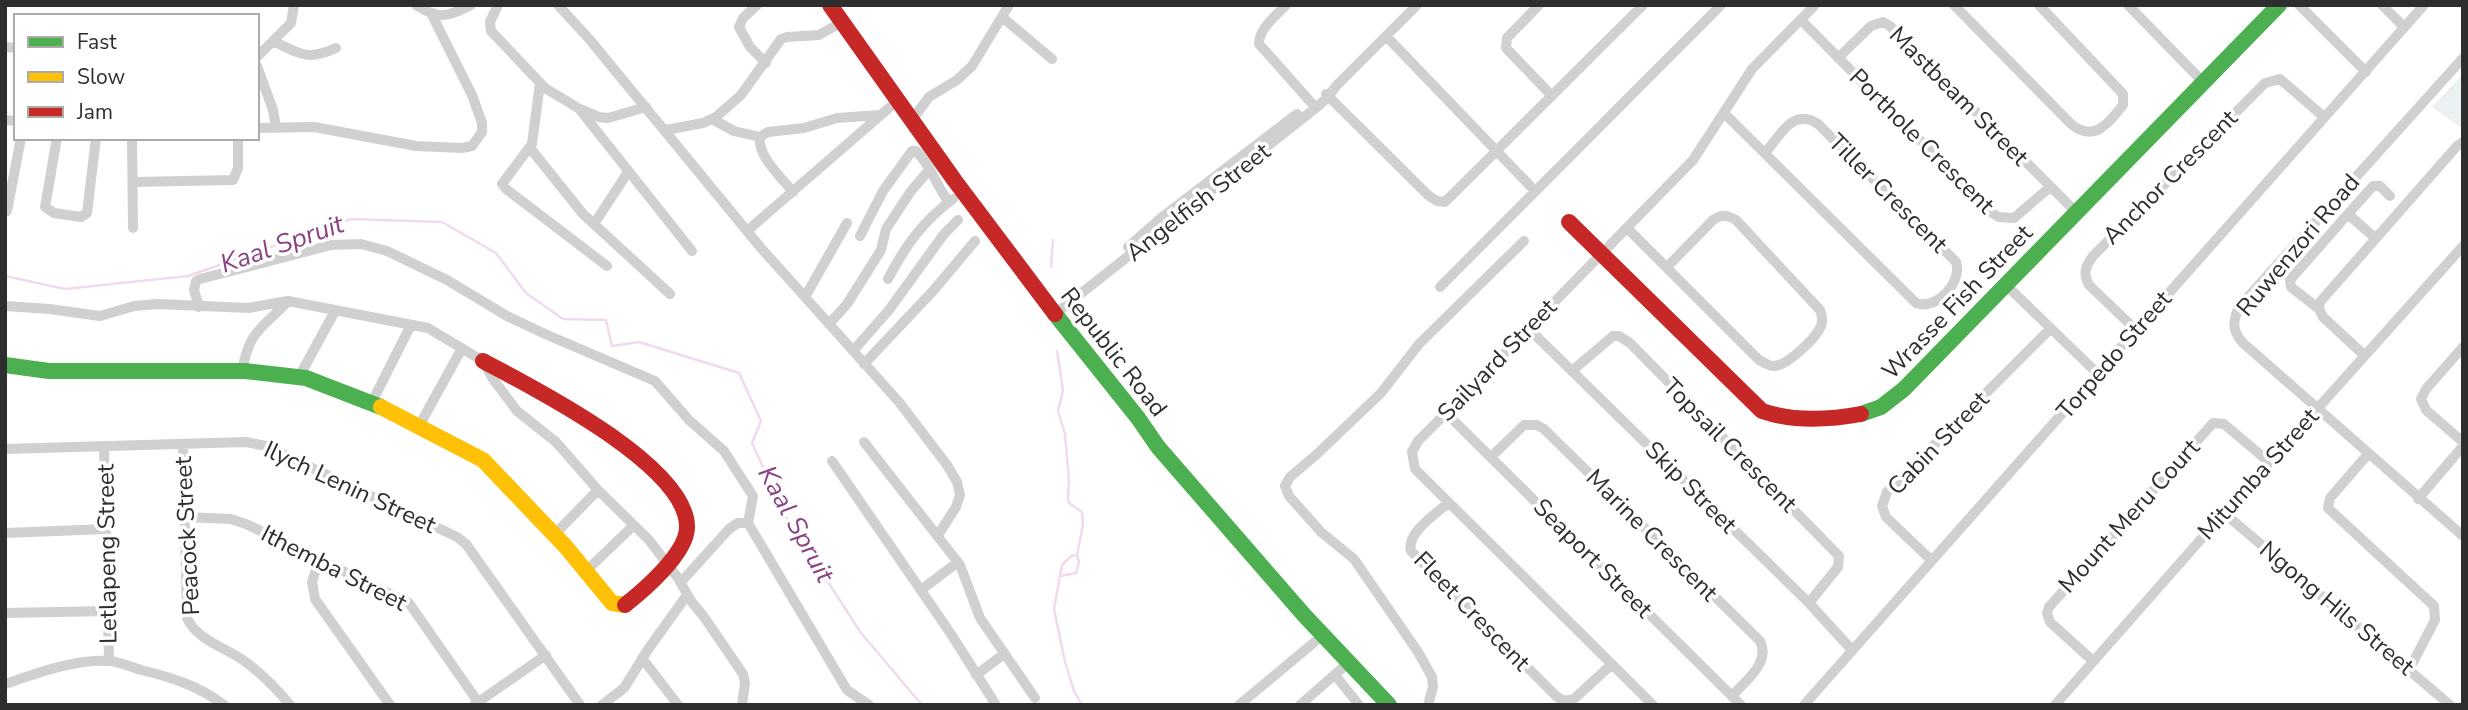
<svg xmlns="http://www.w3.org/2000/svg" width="2468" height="710" viewBox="0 0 2468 710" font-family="'Nunito Sans',sans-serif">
  <rect width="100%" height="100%" fill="#fff"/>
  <!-- green -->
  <path fill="#ebf1f2" d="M2463,74V129L2432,107Z"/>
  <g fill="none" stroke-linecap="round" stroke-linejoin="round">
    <!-- stream -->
    <path stroke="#f0daee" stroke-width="2.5" d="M1051,267L1053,240
      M5,276L65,289L188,276L351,219L442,222L496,253L526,293L563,319L606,320L612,346L639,342L739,373L761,421L752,443L786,517L861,633L922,705
      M1057,351L1063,390L1058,411L1065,434L1069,481L1068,498L1069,503L1082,512L1083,525L1077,555L1071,556L1062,565L1054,609L1065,662L1074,691L1082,705
      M1061,576L1076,573L1079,562L1077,555"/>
    <!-- street -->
    <path stroke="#d0d0d0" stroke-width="10" d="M416,5C439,20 447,17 471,5
      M498,5L490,22L491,31L545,88L578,108L599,117L608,118L646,107
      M558,5L590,40L761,248L899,402L947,465L957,482L960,495L956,507L938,535
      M757,5L743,18L739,27L750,47L766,63
      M1286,5C1276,16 1259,28 1259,44L1316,108
      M1539,5L1507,38L1506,48L1552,96
      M1954,5L2071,124C2094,143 2109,123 2123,105V94L2039,5
      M2128,5L2204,83
      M2299,5L2366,72
      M2382,5L2404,27
      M1002,17L1052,59
      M1801,20L1992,213L1999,217L2014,218L2050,187
      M1386,36L1535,191
      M273,41C299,54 308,61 336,48
      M5,47L16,48
      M257,57L291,23L294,5
      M1838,58L1871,26L1883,22L1890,26L2077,213
      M2463,58L2240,306C2232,320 2232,331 2243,343L2463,536
      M257,66L273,110L276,127
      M540,83L532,144L502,184L506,189L607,266
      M1326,94L1429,196L1437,201L1445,202L1643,5
      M580,110L692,251
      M1725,114L1916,303C1936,311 1963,282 1956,262L1818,124C1793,107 1780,136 1765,153
      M712,119L734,131L760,137L768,132L804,128L837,118L880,115
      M5,120L16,121
      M912,120L929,97L957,80L972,66L1009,5
      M257,128L314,127L416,146L462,148L472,146L482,132V123L472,95L432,15
      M666,130L703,123L716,117L741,95L781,39L787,37L819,35L842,22
      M760,137C757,156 782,178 793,192
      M57,138L45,207L54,213L81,217L87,213L96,138
      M132,138L133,228
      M530,148L583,214L670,294
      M133,182L233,180L238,168V138
      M7,211L21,138
      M594,224L628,172
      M1628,229L1758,359C1763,362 1768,366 1774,366C1787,366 1816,338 1821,326C1823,321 1822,315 1820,310L1736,220C1727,215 1722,214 1713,220L1667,267
      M747,231L897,101
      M860,236L883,191L912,151H916C931,165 936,186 949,202
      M2375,238L2348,214L2373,186H2380L2390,196
      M1128,247L1161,218L1297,114
      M888,279C905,246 923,221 953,199
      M2005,284L2098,374
      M1440,287L1721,5
      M805,297L847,223
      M5,306L50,309L100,316L134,306L158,304L248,308L288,301L428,328L483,361L493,379L517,411L556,442L598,490L649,540L678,578L691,601L704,617L743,674L745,683L742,705
      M199,307L194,290L196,281L200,279L331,245L361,244L387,251L447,280L507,316L545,334L655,381L689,420L724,451L753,496L748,523L847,690L869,705
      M2319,309L2291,287L2290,280L2348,214
      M1055,314L1317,107L1328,97L1336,86L1417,5
      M829,324L847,304L881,250L886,229L911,191L930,169
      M1528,328L1809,603L1852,650
      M2136,330L2089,285C2083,273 2085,267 2093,256L2265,83L2280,79L2324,117
      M2463,347L2426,389L2421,399L2426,410L2463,442
      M853,351L889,310L944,234L958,220
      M2364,355L2323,317L2319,309L2320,302L2457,146L2463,142
      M864,364L933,291L975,241
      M1573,370L1613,336H1619L1630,343L1839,556L1838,567L1809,603
      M242,371C250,329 261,330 288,301
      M299,377L335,311
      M372,402L411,325
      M1446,413L1741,705
      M418,428L462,348
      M864,442L960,565L980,618L1035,698
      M183,444L187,618C197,640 224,647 243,660C261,673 276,688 290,705
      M104,448L109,661
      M5,449L246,442L266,446L457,537L466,544L580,705
      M2368,454L2330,498L2328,508L2434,606L2435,620L2410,668
      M1491,457L1524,425H1537L1544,429L1760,641C1771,663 1745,681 1732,696
      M832,461L951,634L996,705
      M2418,499L2463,446
      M1448,503C1436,514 1406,533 1411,551L1556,696L1564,701L1574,699L1612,664
      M2224,513L2450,705
      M184,517L231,519L246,524L409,603L478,702
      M5,533L106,529
      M554,535L598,490
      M319,560L312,582L315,599L390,705
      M1931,560L1886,517L1882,506L1887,492L2050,329
      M585,572L634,525
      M681,582L729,529L738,523H748
      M921,590L958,562
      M5,613L109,611
      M642,658L678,705
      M2093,661L2050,622L2047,613L2049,607L2213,423L2224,424L2269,462
      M976,675L1004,654
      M1335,675L1359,705
      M5,684C38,673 74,659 110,661C120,662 131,667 141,670C171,677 199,686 224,705
      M474,705L546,655
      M602,705L624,688L649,648L687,595
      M1239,705L1323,635
      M1300,705L1348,663
      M1428,705L1433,687L1432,677L1418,652L1354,559L1321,532L1289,496L1285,486L1290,477L1316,455L1381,393L1419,344L1524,241
      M1653,705L1415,469L1412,452L1418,441L1446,413L1693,160L1752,69L1815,5
      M1804,705L2424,5
      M2055,705L2224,513L2463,246"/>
    <!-- fast -->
    <path stroke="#4caf50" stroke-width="16" d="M1055,314L1138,418L1158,447L1304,615L1389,705
      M5,365L49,371H245L306,378L381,407
      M1861,414L1881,407L1904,389L2279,5"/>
    <!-- slow -->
    <path stroke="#ffc107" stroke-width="16" d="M381,407L483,460L566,547L612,603L625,605"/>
    <!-- jam -->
    <path stroke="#c62828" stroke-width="16" d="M830,5L955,181L1055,314
      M1569,222L1762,411C1794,422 1828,420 1861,414
      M483,361C532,387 689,466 687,528C686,554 644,590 625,605"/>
  </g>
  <g text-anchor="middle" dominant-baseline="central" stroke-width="7" stroke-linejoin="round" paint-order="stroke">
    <!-- street labels -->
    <g font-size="24" fill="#2e2e2e" stroke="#fff">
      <text transform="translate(1959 96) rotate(45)">Mastbeam Street</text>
      <text transform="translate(1922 141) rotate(45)">Porthole Crescent</text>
      <text transform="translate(2170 177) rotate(-45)">Anchor Crescent</text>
      <text transform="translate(1888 193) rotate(45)">Tiller Crescent</text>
      <text transform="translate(1198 202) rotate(-38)">Angelfish Street</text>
      <text transform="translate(2298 245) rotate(-50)">Ruwenzori Road</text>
      <text transform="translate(1957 302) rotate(-46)">Wrasse Fish Street</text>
      <text transform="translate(1114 352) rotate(52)">Republic Road</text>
      <text transform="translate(2114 355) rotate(-49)">Torpedo Street</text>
      <text transform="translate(1497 360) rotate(-46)">Sailyard Street</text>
      <text transform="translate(1938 443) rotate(-46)">Cabin Street</text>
      <text transform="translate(1730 445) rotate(45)">Topsail Crescent</text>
      <text transform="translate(2258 474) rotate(-48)">Mitumba Street</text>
      <text transform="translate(350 487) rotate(25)">Ilych Lenin Street</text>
      <text transform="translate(1691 487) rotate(45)">Skip Street</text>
      <text transform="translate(2129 516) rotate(-48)">Mount Meru Court</text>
      <text transform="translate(1652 535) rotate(45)">Marine Crescent</text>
      <text transform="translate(187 536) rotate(-93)">Peacock Street</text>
      <text transform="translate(107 554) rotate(-91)">Letlapeng Street</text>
      <text transform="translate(1593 558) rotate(45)">Seaport Street</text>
      <text transform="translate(334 568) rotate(27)">Ithemba Street</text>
      <text transform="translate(2337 608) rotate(40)">Ngong Hils Street</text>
      <text transform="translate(1472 611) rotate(46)">Fleet Crescent</text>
    </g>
    <!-- water labels -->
    <g font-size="26" font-style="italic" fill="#8a4284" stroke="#fff">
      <text transform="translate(282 244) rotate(-19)">Kaal Spruit</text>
      <text transform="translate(796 524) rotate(61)">Kaal Spruit</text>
    </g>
  </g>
  <!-- border -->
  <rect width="2468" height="710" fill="none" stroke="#2e2e2e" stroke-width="14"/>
  <!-- legend -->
  <rect x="14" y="14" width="245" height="126" fill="#ffffff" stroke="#ababab" stroke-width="2"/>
  <rect x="28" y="37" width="35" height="10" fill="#4caf50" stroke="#ababab" stroke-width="2"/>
  <text x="77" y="49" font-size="21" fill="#2e2e2e">Fast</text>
  <rect x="28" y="72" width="35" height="10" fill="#ffc107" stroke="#ababab" stroke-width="2"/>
  <text x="77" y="84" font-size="21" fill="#2e2e2e">Slow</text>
  <rect x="28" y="107" width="35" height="10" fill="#c62828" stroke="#ababab" stroke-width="2"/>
  <text x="77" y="119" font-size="21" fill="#2e2e2e">Jam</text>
</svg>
